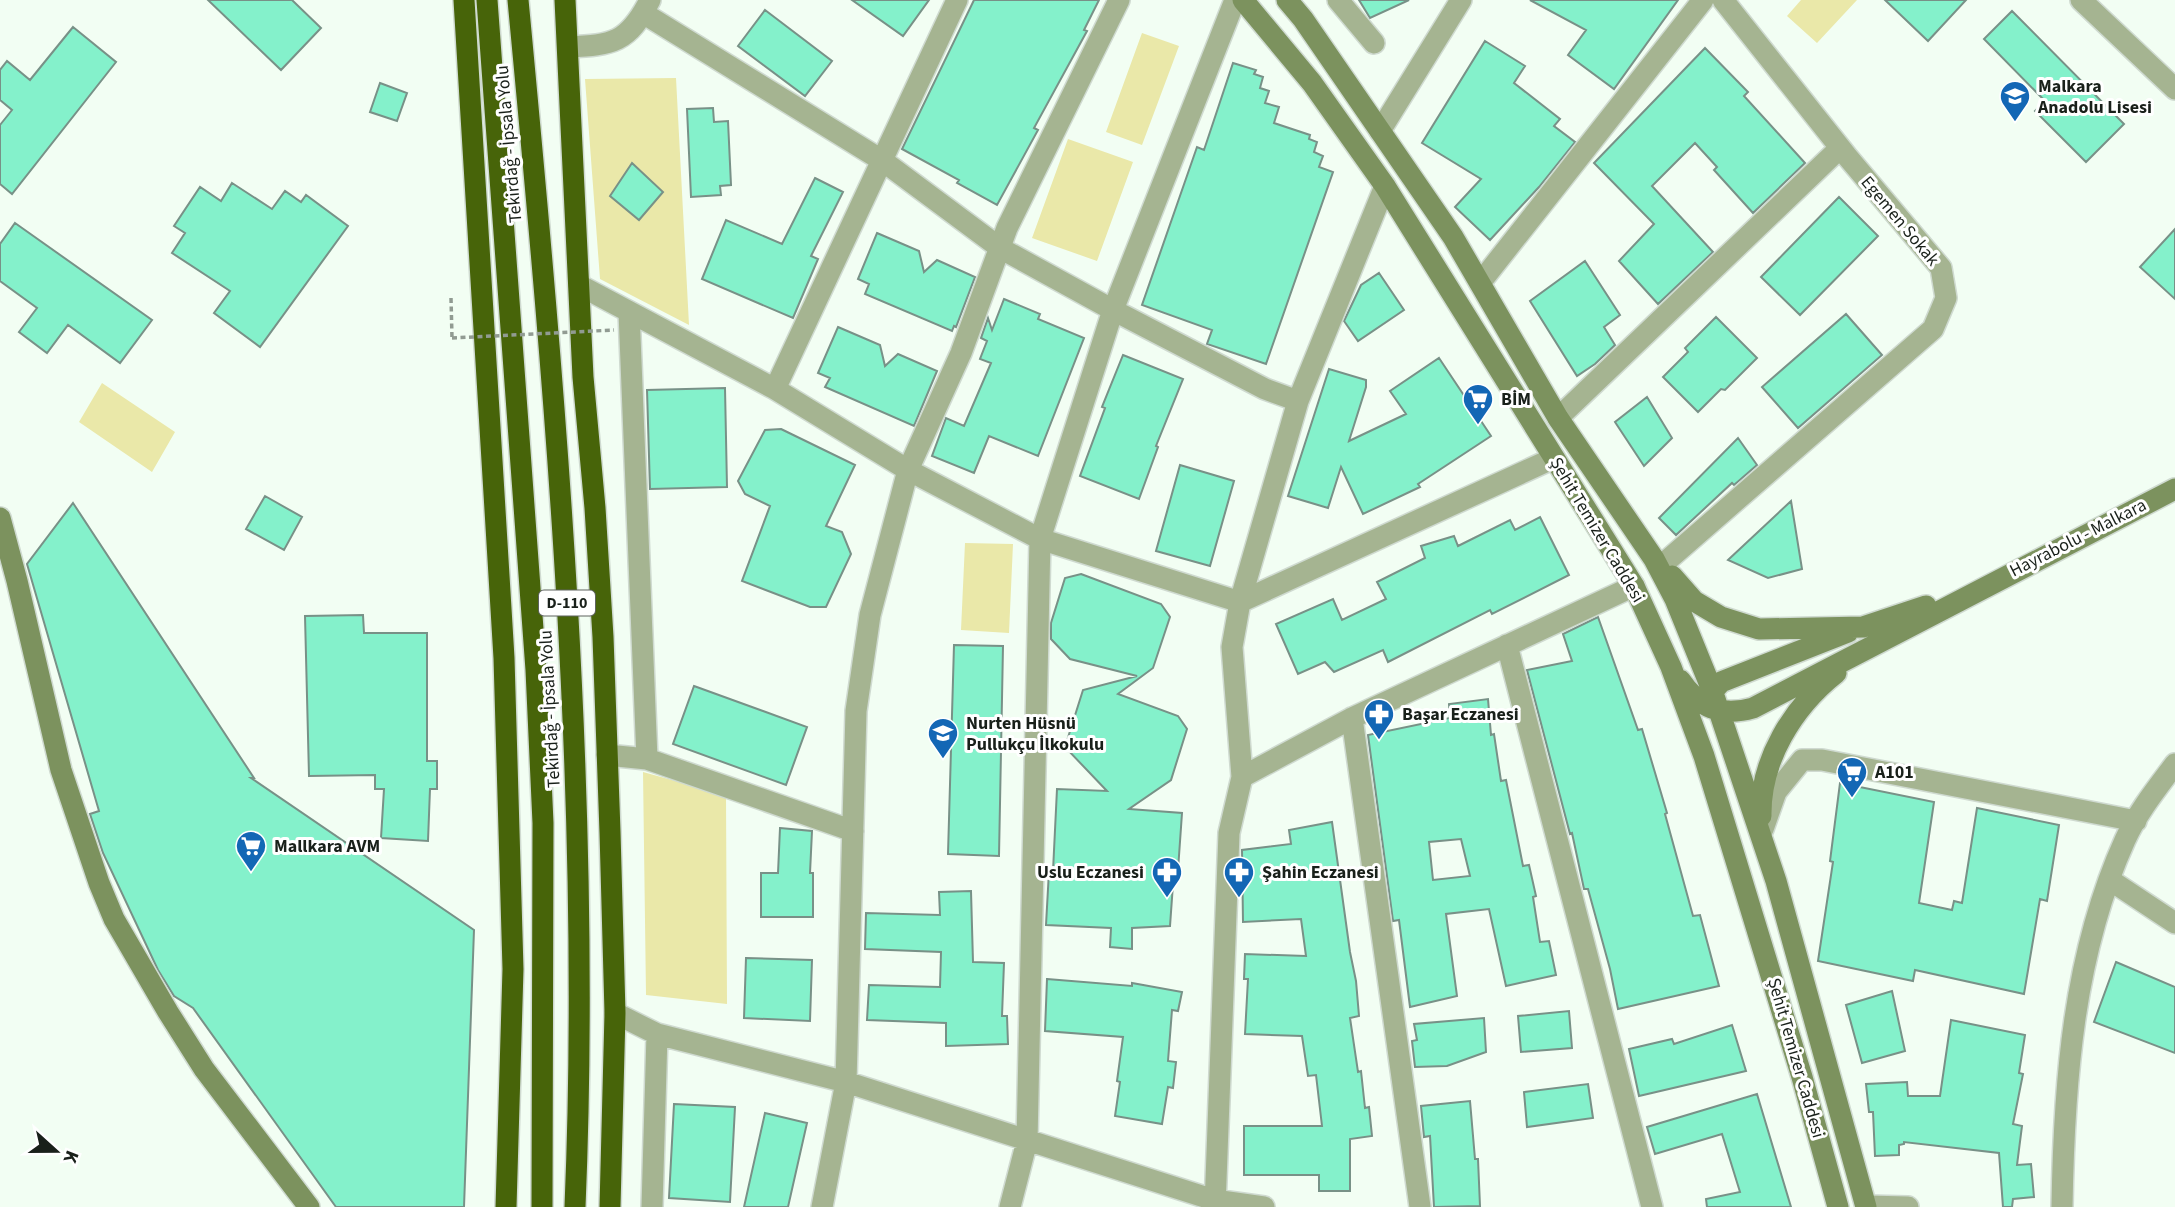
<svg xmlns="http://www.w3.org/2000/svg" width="2175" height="1207" viewBox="0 0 2175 1207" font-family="'Source Sans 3',sans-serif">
  <rect width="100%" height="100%" fill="#f2fef3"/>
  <!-- green -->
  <path fill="#eae8a9" d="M1801,0H1857L1817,43L1787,16Z
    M1142,33L1179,46L1142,145L1106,132Z
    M676,78L689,325L600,279L585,79Z
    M1068,139L1133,162L1097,261L1032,238Z
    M102,383L175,432L152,472L79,422Z
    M965,543L1013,544L1009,633L961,630Z
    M643,772L726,795L727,1004L646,995Z"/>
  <!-- building -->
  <path fill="#84f1cb" stroke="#789187" stroke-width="2" fill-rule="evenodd" d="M208,0H292L321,28L281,70Z
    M852,0H929L903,36Z
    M974,0H1099L1084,30L1087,31L1034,128L1038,130L997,205L957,183L959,180L902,149Z
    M1359,0H1409L1370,18Z
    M1530,0H1678L1614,89L1568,55L1586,30Z
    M1885,0H1966L1928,41Z
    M765,10L832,61L805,96L738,46Z
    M2012,11L2124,124L2086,162L2035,111L2045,101L1984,39Z
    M73,27L116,62L12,194L0,184V125L12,110L0,100V70L7,61L30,80Z
    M1485,41L1525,66L1514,83L1560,119L1554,126L1575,142L1539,187L1490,240L1455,207L1481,179L1422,143Z
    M1705,48L1748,92L1744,96L1805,163L1753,213L1714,170L1717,167L1695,143L1652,186L1713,252L1658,304L1619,261L1654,224L1594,163Z
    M1233,63L1256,70L1254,74L1263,77L1260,88L1269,91L1265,103L1279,107L1274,123L1310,135L1309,139L1317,142L1314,152L1323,156L1319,167L1333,172L1266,364L1207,344L1212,330L1142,305L1197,147L1204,150Z
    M380,83L407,93L397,121L370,112Z
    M713,108L714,122L728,121L731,185L720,186L721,195L691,197L687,109Z
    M632,163L663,192L639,220L610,196Z
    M815,178L843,192L811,256L818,259L793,318L702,279L726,220L782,244Z
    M232,183L272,209L285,191L301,202L306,195L348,226L260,347L214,313L230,291L172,253L185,233L174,226L200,187L221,201Z
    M1839,197L1878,236L1800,315L1761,277Z
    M15,223L152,320L120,363L68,325L47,353L19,332L37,308L0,281V244Z
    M2175,229V299L2140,267Z
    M877,233L919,251L924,272L937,260L975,277L956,327L954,326L952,331L865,294L869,284L858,279Z
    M1585,261L1620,315L1604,327L1615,345L1595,364L1577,376L1530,301Z
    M1379,273L1404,310L1358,341L1344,321L1361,285Z
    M1004,299L1040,314L1038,319L1084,338L1038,456L989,436L974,473L932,456L946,418L964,426L991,363L980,359L987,341L981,338L988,318L992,330Z
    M1846,314L1882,355L1798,428L1762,387Z
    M1716,317L1757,358L1725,390L1721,389L1698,412L1663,377L1688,352L1685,348Z
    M838,327L880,345L885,366L898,354L937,371L914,426L825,387L830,378L818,373Z
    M1123,355L1183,379L1156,446L1158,447L1139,499L1080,476L1105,408L1102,407Z
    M1439,358L1491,436L1418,484L1420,487L1363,514L1341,467L1328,508L1288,496L1329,369L1366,380V387L1349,441L1406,414L1390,391Z
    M725,388L727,487L650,489L647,390Z
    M1647,397L1672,438L1644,466L1615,422Z
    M781,429L855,465L826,526L842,532L851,554L826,607H810L742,581L770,506L745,494L738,481L765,430Z
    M1738,438L1757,465L1734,485L1732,483L1676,535L1659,518Z
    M1180,465L1234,481L1210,566L1156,551Z
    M265,496L302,517L284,550L246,529Z
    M1791,501L1802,569L1768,578L1728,560Z
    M73,503L254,778H251L474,930L464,1207H336L193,1008L174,996L158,970L103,853L90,814L99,811L27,564Z
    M1540,517L1569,575L1492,614L1490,610L1388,662L1383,650L1334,672L1325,662L1298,674L1276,624L1333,599L1342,620L1386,599L1377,582L1425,558L1421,546L1454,536L1458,546L1510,520L1515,530Z
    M1081,574L1161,604L1170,617L1153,668L1118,694L1178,716L1187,729L1171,780L1129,809L1182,813L1178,870H1174L1170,926L1132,928V949L1110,947L1111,928L1046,925L1049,871H1053L1057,789L1107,791L1065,747L1083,690L1137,676L1070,659L1051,639V623L1065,578Z
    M363,615L364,633H427V761H437V789H430L428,841L381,838L384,789H375V775L309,776L305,616Z
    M1598,617L1638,730L1642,729L1667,813L1665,814L1693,916L1700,915L1719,986L1618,1009L1610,969L1588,889H1584L1572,833L1570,834L1527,670L1572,661L1563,634Z
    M954,645L1003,646L999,856L948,854Z
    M694,686L807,727L786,785L673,744Z
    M1488,699L1491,735L1494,734L1501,781L1506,780L1523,866L1529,865L1536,896L1533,897L1540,942L1549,941L1556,975L1506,986L1489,909L1446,914L1457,996L1410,1007L1399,920L1393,921L1368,735L1450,718L1449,704ZM1461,839L1470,876L1433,880L1429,842Z
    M1840,783L1934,802L1919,903L1952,910L1954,901L1962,903L1977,808L2059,825L2047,901L2040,899L2024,994L1915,970L1913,981L1818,961L1833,862L1830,861Z
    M1332,822L1350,952L1356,981L1359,1016L1350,1018L1358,1072L1361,1071L1365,1108L1369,1107L1372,1136L1350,1139V1191H1319V1175H1244V1126H1322L1316,1075L1308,1076L1302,1036L1245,1034L1248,979H1244L1245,954L1306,956L1301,919L1243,922L1242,850L1291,844L1289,830Z
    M780,828L812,831L810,873H813V917H761V873H778Z
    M971,891L973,962L1004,963L1002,1016H1007L1008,1044L946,1046V1023L867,1020L869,985L940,987L941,952L865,949L866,913L940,915L939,892Z
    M746,958L812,960L810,1021L744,1018Z
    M2116,962L2175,987V1053L2094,1022Z
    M1047,979L1132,986V983L1182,992L1178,1011L1172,1010L1168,1061L1176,1062L1173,1088L1168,1087L1162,1124L1115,1116L1120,1082L1117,1081L1123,1037L1045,1031Z
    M1892,991L1905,1051L1862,1063L1846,1005Z
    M1569,1011L1572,1048L1521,1052L1518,1016Z
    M1484,1018L1486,1052L1447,1066L1415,1067L1412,1041L1417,1040L1414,1024Z
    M1951,1020L2025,1035L2019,1073L2023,1074L2013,1124L2022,1126L2017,1165L2031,1164L2034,1197L2013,1199L2012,1207H2003L1999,1153L1904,1142V1144L1899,1145V1155L1875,1156L1873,1112H1869L1866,1084L1907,1082L1908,1096H1940Z
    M1732,1025L1746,1071L1639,1096L1629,1049L1672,1039L1674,1044Z
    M1588,1084L1593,1118L1527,1127L1524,1092Z
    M1757,1094L1791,1207H1707L1706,1199L1740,1192L1722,1134L1655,1154L1647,1127Z
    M1470,1101L1475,1159H1478L1480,1206L1434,1207L1430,1136L1424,1137L1421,1106Z
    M674,1104L735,1107L730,1202L669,1198Z
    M765,1113L807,1123L788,1207H744Z"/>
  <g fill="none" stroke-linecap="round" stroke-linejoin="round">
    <!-- street casing -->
    <g stroke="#cfdad0" stroke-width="24">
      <path id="street" d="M1338,0L1374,43
        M1723,0L1846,155
        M2081,0L2175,89
        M643,13L883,161L1000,248L1113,310L1265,389L1298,401
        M568,47C613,45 628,43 650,0
        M1380,131L1461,0
        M1480,283L1703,0
        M579,285L775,389L908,470L1040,539L1240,602L1554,458
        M629,312L647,759L853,831
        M775,389L957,0
        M1558,418L1840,148L1941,268L1946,298L1933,329L1662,565
        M1507,645L1652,1207
        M1352,718L1420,1207
        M607,755L647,759
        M1242,777L1352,718L1634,586
        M1763,829L1776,792L1802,760H1822L2136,821
        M2110,880L2175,923
        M615,1013L657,1034L846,1082L1214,1200L1264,1207
        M1866,1206L1908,1207
        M652,1207L657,1034
        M822,1207L846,1082L856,711L870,615L908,470L961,353L1007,228L1119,0
        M1010,1207L1027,1141L1040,539L1113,310L1235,0
        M1215,1207L1229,833L1242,777L1232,647L1240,602L1298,401L1385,186
        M2062,1207C2064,1083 2073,955 2125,840C2137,813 2157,788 2175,764"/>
    </g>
    <!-- secondary casing -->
    <g stroke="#cfdad0" stroke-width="24">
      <path id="secondary" d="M1243,0L1312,83L1385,186L1634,586L1671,667L1704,756L1802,1077L1838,1207
        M1287,0L1303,19L1453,237L1558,418L1654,559L1675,599L1712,690L1776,881L1866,1207
        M0,518L17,581L61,770L99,883L114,919L168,1012L204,1069L309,1207
        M1672,576L1694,601L1721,617L1759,629L1863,627L1926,606
        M1680,680C1699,708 1721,717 1753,708L2175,489
        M1705,700L1721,682L1848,632
        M1761,816C1760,760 1793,707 1836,673"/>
    </g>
    <!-- highway casing -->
    <g stroke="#cfdad0" stroke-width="24">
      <path id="highway" d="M464,0L504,658L513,969L506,1207
        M487,0L536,670L543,823L542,1207
        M518,0C556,401 592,803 575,1207
        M565,0L583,377L595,508L603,637L610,832L615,1013L610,1207"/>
    </g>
    <!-- path -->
    <path stroke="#919b92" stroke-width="3.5" stroke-dasharray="5 3.5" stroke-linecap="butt" d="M451,298L452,338"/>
    <!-- street -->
    <use href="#street" stroke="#a5b491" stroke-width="21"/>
    <!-- secondary -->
    <use href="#secondary" stroke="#7c925e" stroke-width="21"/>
    <!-- highway -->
    <use href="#highway" stroke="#476409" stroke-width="21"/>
    <!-- path-bridge -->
    <path stroke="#919b92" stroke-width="3.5" stroke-dasharray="5 3.5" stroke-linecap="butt" d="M452,338L614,330"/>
  </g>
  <!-- icons -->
  <defs>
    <g id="school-pin" transform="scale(1.575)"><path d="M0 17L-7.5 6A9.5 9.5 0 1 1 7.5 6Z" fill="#1367b5" stroke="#fff"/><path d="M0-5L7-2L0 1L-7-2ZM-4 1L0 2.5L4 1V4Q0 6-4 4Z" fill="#fff"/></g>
    <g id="supermarket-pin" transform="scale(1.575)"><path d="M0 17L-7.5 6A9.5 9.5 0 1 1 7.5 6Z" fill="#1367b5" stroke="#fff"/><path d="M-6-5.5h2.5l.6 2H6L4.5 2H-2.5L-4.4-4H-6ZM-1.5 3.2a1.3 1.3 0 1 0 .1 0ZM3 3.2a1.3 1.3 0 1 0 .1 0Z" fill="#fff"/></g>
    <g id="pharmacy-pin" transform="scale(1.575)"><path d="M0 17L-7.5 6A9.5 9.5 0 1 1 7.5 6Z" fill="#1367b5" stroke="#fff"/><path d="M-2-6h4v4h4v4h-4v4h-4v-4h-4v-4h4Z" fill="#fff"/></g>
  </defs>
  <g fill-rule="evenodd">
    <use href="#school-pin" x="2015" y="96"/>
    <use href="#supermarket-pin" x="1478" y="399"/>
    <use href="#pharmacy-pin" x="1379" y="714"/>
    <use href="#school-pin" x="943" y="733"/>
    <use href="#supermarket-pin" x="1852" y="772"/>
    <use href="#supermarket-pin" x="251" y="846"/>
    <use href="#pharmacy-pin" x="1167" y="872"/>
    <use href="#pharmacy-pin" x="1239" y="872"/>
  </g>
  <g text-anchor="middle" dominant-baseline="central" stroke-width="6" stroke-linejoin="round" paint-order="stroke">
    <!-- shield labels -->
    <rect fill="#fff" stroke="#5e635f" stroke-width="2" x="539" y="590.5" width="56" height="25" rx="5"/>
    <g font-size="16" font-weight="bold" fill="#19201a">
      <text x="567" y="603">D-110</text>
    </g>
    <!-- poi labels -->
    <g font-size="18" font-weight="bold" fill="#19201a" stroke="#fff" text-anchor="start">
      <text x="2038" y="86">Malkara<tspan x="2038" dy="21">Anadolu Lisesi</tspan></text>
      <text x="1501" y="399">BİM</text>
      <text x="1402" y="714">Başar Eczanesi</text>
      <text x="966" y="723">Nurten Hüsnü<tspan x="966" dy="21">Pullukçu İlkokulu</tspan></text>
      <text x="1875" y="772">A101</text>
      <text x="274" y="846">Mallkara AVM</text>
      <text x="1144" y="872" text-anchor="end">Uslu Eczanesi</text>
      <text x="1262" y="872">Şahin Eczanesi</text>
    </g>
    <!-- street labels -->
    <g font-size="18" fill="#19201a" stroke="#fff">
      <text transform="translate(509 144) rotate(-95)">Tekirdağ - İpsala Yolu</text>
      <text transform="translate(1900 221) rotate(50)">Egemen Sokak</text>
      <text transform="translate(1597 530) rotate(59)">Şehit Temizer Caddesi</text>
      <text transform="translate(2078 538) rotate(-27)">Hayrabolu - Malkara</text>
      <text transform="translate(550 709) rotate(-93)">Tekirdağ - İpsala Yolu</text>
      <text transform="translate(1796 1058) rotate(74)">Şehit Temizer Caddesi</text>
    </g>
  </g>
  <!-- north arrow -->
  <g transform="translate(56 1151) rotate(111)" stroke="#ffffff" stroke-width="5" paint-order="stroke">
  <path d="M0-5L12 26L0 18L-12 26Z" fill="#19201a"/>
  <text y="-10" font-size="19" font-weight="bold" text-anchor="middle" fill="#19201a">K</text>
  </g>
</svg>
